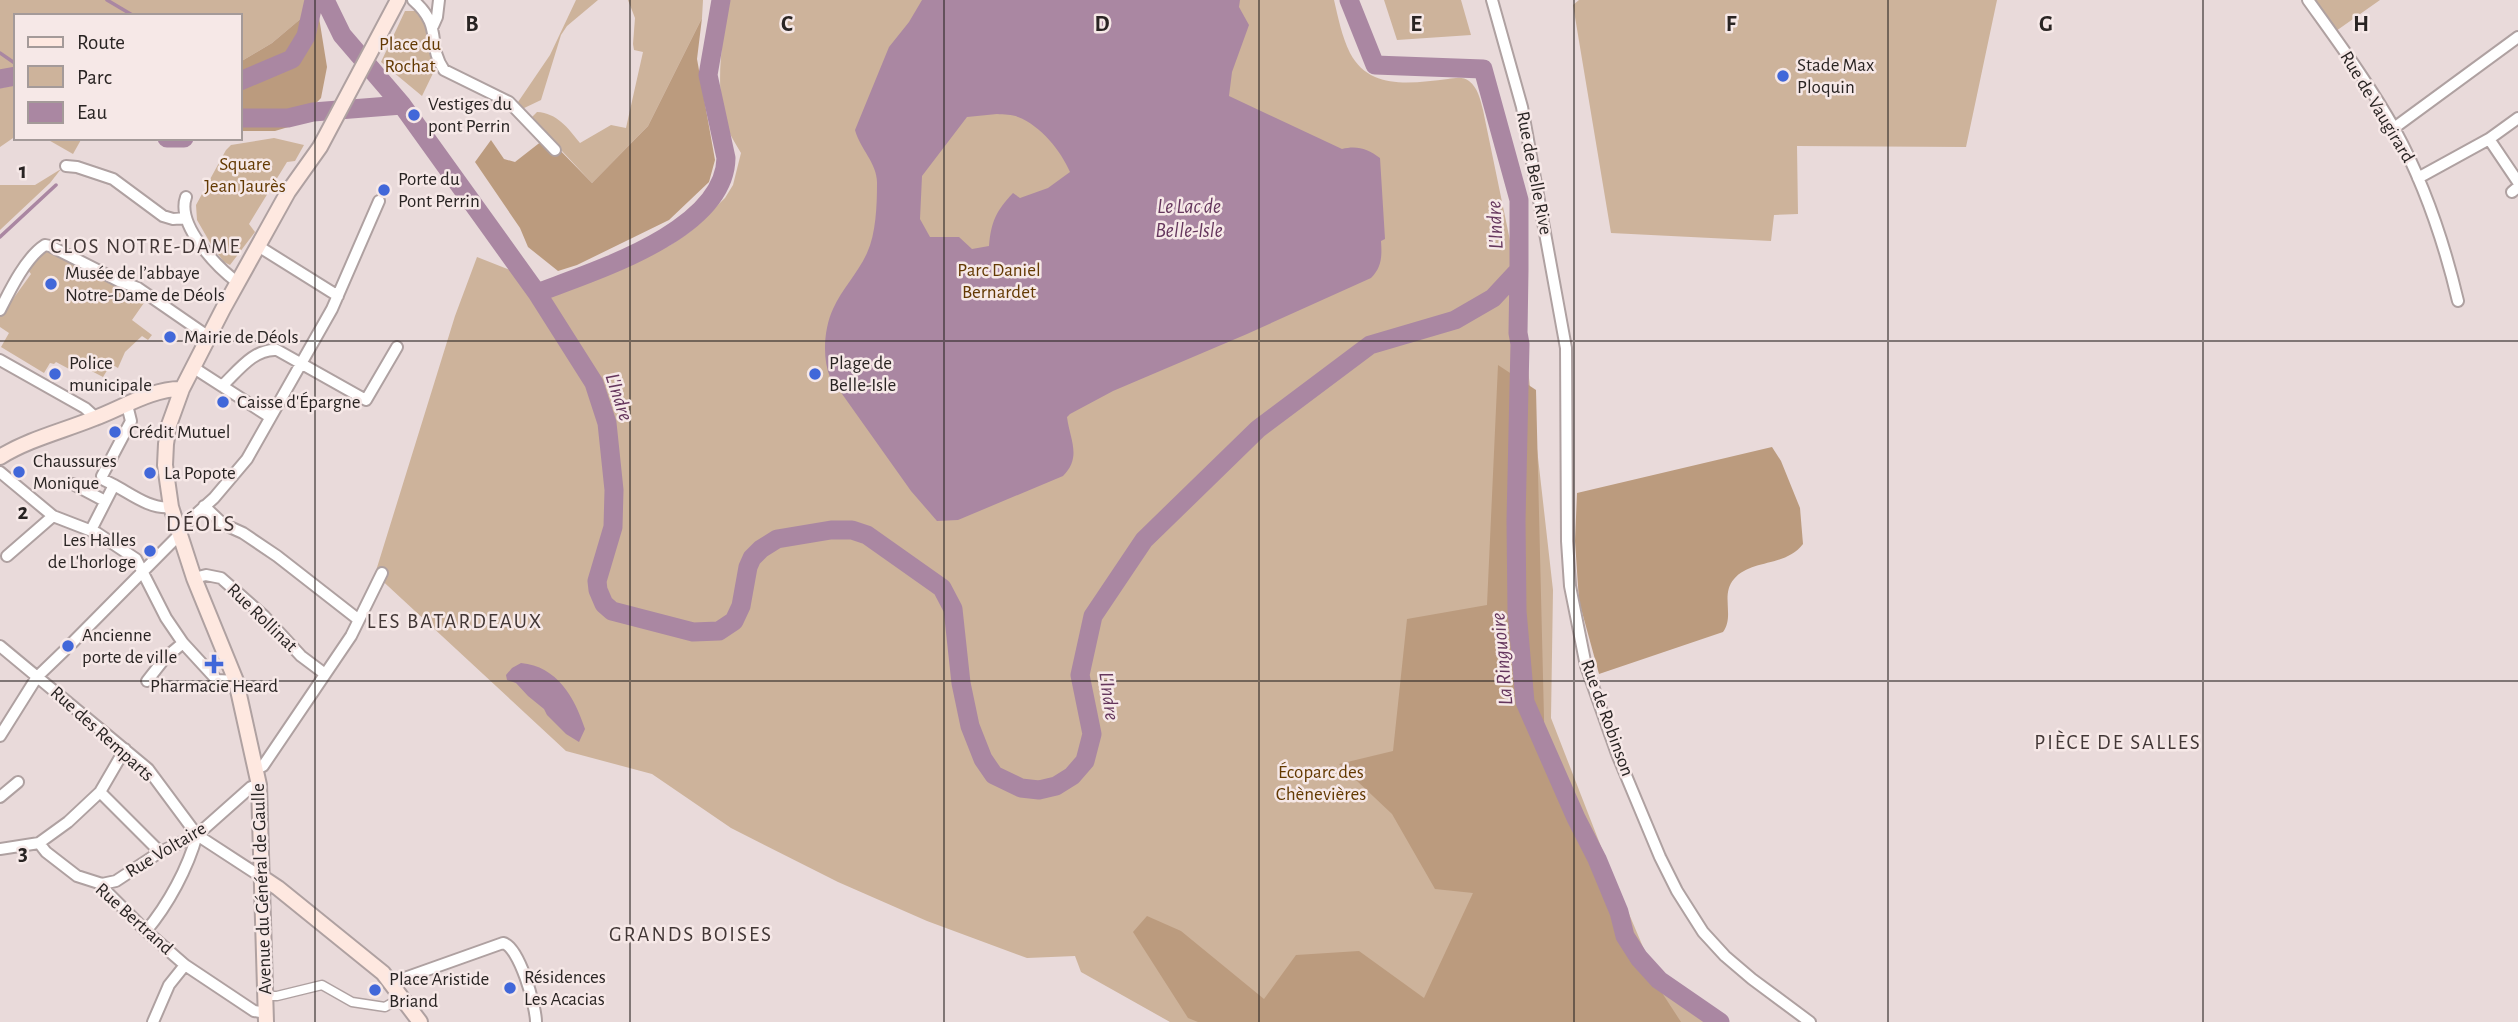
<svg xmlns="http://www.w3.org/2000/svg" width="2518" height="1022" viewBox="0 0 2518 1022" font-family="'Alegreya Sans',sans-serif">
  <rect width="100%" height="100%" fill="#e9dada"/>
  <!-- green -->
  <path fill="#cdb39b" d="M0,0H323L272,43L240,62V16H16V79L0,82Z
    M576,0H598L567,26L561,35L541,100L520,110L516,105L550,55Z
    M628,0H703L702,18L648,126L592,183L531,118L537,112C557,113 568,128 580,143L611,125L626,128L643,52L634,50L633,44L635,18Z
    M729,0H1334C1338,17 1342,37 1350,53C1370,91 1413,83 1448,79C1455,78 1463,76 1469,81C1478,88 1480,99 1483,110L1513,255L1510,268L1518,281L1553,590L1551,718L1607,862L1660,987L1705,1022H1170L1081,972L1075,956L1027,958L927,921L838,882L731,828L652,774L566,751L375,574L455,316L477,257L563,291L568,285L593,272L669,246L691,231L725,198L733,185L741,153C736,145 731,136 727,128C714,90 722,38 729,0Z
    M1384,0H1461L1471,35L1397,40Z
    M1579,0H1997L1966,147L1797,146L1798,214L1774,215L1771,241L1611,233L1573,5Z
    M2314,0H2380L2336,31Z
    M405,11H415L427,26L437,65L422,96L381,62Z
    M16,85V136L0,147V88Z
    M45,138H82L73,154Z
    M274,138L304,145L295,161L287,162L249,224L255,232L230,265L224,262L212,246L197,220L196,205L226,150L231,145Z
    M61,169L50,183L0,230V185H35Z
    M49,250L131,290L146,300L132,320L152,335L148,340L142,336L125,352L118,368L111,364L103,377L76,363L71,370L56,362L54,364L50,363L44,373L1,347L9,333L0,327V317L31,274L28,270L37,259Z"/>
  <!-- forest -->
  <path fill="#bb9b7e" d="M317,5L327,67L321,98L295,125L275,131H240V62L272,43Z
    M702,18L697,59L715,160L709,182L669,220L577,265L558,271L528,247L520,228L475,162L491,140L504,159L515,162L547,137L592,183L648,126Z
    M1498,365L1536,390L1545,759L1655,982L1681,1022H1198L1188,1018L1133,932L1147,916L1181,931L1264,999L1296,955L1359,951L1424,998L1473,893L1435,889L1392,814L1339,764L1393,751L1407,619L1487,605Z
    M1772,447L1781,461L1800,508L1803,544C1786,567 1751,559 1734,579C1720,595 1735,616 1723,632L1599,674L1579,601L1575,541L1577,493Z"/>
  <!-- water -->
  <path fill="#aa87a2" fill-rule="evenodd" d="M922,0H1240L1239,7L1249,25L1232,72L1229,96L1342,149C1357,145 1368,149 1380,158L1385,239L1381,241C1382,256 1382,267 1371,278L1247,334L1113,391L1070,414L1067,417C1070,440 1082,457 1063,476L958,520L937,521L911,491L830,377C822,358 824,328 833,309C842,289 858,273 867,253C876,234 877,205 877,184C878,164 860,149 855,130L889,47L909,22ZM997,114C1004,115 1012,114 1018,117C1041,126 1061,151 1070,172L1048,188L1020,198L1013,193C996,211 991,222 989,246L972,249L959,237H930L920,219L922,176L967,117Z
    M521,663C557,666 575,698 585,729L579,742L566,734L547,715L544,709L528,696L516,683L507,680L506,675L512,668Z"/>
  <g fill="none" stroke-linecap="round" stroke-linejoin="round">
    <!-- stream -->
    <path stroke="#aa87a2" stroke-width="3.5" d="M107,0L134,16
      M0,53L16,64
      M0,237L56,185"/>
    <!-- river -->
    <path stroke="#aa87a2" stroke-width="19" d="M325,0L342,35L402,105L537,293L594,383L607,423L614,490L613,527L597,581L598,590L604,604L612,611L693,632L719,631L734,621L741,606L748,567L752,558L761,549L777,539L831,530H852L867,535L942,588L953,609L961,683L970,726L983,759L994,775L1021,788L1039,790L1056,786L1072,776L1085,761L1092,734L1080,675L1093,616L1144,540L1258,429L1370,345L1455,320L1493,298L1519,270V200L1483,69L1375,65L1349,0
      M0,79L16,76
      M240,81L292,59L306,36L314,0
      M240,118H288L313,112L402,105
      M167,138H184
      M1519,270L1518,333L1520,344L1516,521L1517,611L1525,702L1576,818L1597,859L1619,912L1625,936L1639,958L1659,980L1720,1022
      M537,293C594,271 725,231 726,158L708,75L721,0"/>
    <!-- pedestrian casing -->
    <g stroke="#afa1a1" stroke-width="11">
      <path id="pedestrian" d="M265,996H277L322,985L352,1002L385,1007L402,997"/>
    </g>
    <!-- minor casing -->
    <g stroke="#afa1a1" stroke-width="14">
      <path id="minor" d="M413,0C444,27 426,44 444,70L509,102L555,150
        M1492,0L1522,107L1566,348L1567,541L1570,586L1586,666L1617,754L1660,857L1677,891L1703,932L1725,956L1752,979L1810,1022
        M2308,0C2338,42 2370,85 2395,130C2424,183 2444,242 2458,301
        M433,26L437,17L439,0
        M2394,128L2518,37
        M2489,139L2518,182
        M66,166L77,167L113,179L163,216L173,219L186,218
        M2418,178L2489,139L2518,118
        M2512,192L2518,187
        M186,197C176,225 217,267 237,282
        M258,246L338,296
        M0,310C10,290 26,257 45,245L50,246L119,281L138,288L209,337
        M0,360L85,408L96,418
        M194,368L270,417
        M222,386C237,372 254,348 277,350L366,400L397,347
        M0,472L53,516L97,533L136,559L166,618L183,643L217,680L236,681
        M73,484L105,501
        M114,485C131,494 151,510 171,507
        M204,506L223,524L243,533L277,556L359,620
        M177,528L183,526L214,498L247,459L332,309L379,201
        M91,530L114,485L104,480L102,476L131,421L127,405
        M7,556L53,516
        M194,578L206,575L221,578L264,616L301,656L325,674
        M72,643L179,535
        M0,646L148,769L197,835L263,878
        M147,681L165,658L183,643
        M0,736L37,677L64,651
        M256,769L263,766L351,636L382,573
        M100,792L160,852
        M0,797L18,782
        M39,843L46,852L77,876L102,884L108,893L146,931L185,965L254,1011L266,1013
        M0,849L39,843L68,822L100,792L125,749
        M102,884L116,881L160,852L197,835L251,787L259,785
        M146,931C168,905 188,868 197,835
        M393,985L399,980L503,943C519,946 536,1006 536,1022
        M153,1022L169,985L185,965"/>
    </g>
    <!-- secondary casing -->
    <g stroke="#afa1a1" stroke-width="18">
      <path id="secondary" d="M0,457C29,439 63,431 95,418C122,408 153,388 182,389
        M263,878L278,888L383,973L420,1022
        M266,1022L259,785L236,681L194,578L171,507L165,465L166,444L169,425L182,389L223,309L288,192L320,147L398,0"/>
    </g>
    <!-- pedestrian -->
    <use href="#pedestrian" stroke="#fff" stroke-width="8"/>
    <!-- minor -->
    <use href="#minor" stroke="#fff" stroke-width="10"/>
    <!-- secondary -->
    <use href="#secondary" stroke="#fee8e0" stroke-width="14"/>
  </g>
  <!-- grid -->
  <path fill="none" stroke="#292423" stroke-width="2" stroke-opacity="0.55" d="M315,0V1022M630,0V1022M944,0V1022M1259,0V1022M1574,0V1022M1888,0V1022M2203,0V1022M0,341H2518M0,681H2518"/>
  <!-- markers -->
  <g fill="#4167d9" stroke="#f6e8e7" stroke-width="2.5">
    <circle cx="1783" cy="76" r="7"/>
    <circle cx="414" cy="115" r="7"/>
    <circle cx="384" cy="190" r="7"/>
    <circle cx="51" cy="284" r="7"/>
    <circle cx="170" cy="337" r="7"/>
    <circle cx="55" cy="374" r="7"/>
    <circle cx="815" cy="374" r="7"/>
    <circle cx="223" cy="402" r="7"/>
    <circle cx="115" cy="432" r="7"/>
    <circle cx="19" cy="472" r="7"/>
    <circle cx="150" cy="473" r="7"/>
    <circle cx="150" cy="551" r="7"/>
    <circle cx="68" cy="646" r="7"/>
    <path d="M210.5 653.5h7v7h7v7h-7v7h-7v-7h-7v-7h7z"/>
    <circle cx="510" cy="988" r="7"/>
    <circle cx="375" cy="990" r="7"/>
  </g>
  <g text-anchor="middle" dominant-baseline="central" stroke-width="5" stroke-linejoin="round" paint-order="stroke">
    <!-- park labels -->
    <g font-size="19" fill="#633902" stroke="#f6e8e7">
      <text x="410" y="44">Place du<tspan x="410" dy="22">Rochat</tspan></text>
      <text x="245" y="164">Square<tspan x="245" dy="22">Jean Jaurès</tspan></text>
      <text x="999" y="270">Parc Daniel<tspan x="999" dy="22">Bernardet</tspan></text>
      <text x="1321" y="772">Écoparc des<tspan x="1321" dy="22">Chènevières</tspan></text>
    </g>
    <!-- poi labels -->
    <g font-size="19" fill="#292423" stroke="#f6e8e7" text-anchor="start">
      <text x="1797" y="65">Stade Max<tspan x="1797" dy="22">Ploquin</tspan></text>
      <text x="428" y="104">Vestiges du<tspan x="428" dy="22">pont Perrin</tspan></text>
      <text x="398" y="179">Porte du<tspan x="398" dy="22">Pont Perrin</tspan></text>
      <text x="65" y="273">Musée de l’abbaye<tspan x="65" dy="22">Notre-Dame de Déols</tspan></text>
      <text x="184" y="337">Mairie de Déols</text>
      <text x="69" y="363">Police<tspan x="69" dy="22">municipale</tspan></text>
      <text x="829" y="363">Plage de<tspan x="829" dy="22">Belle-Isle</tspan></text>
      <text x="237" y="402">Caisse d'Épargne</text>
      <text x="129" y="432">Crédit Mutuel</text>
      <text x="33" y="461">Chaussures<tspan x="33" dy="22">Monique</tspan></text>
      <text x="164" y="473">La Popote</text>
      <text x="136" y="540" text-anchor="end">Les Halles<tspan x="136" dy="22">de L'horloge</tspan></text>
      <text x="82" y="635">Ancienne<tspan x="82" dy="22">porte de ville</tspan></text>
      <text x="214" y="686" text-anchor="middle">Pharmacie Heard</text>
      <text x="524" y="977">Résidences<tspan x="524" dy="22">Les Acacias</tspan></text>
      <text x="389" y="979">Place Aristide<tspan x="389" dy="22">Briand</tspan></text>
    </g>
    <!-- street labels -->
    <g font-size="19" fill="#292423" stroke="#f6e8e7">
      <text transform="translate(2377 107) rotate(59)">Rue de Vaugirard</text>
      <text transform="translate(1534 173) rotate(79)">Rue de Belle Rive</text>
      <text transform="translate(262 618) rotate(44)">Rue Rollinat</text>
      <text transform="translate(1607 718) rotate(70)">Rue de Robinson</text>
      <text transform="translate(102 734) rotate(42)">Rue des Remparts</text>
      <text transform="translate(166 850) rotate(-31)">Rue Voltaire</text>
      <text transform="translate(262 889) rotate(-92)">Avenue du Général de Gaulle</text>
      <text transform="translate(134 919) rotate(42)">Rue Bertrand</text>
    </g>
    <!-- water labels -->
    <g font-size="21" font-style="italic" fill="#65365d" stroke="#f6e8e7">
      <text x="1189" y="206">Le Lac de<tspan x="1189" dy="24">Belle-Isle</tspan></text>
      <text transform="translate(1495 225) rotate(-93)">L'Indre</text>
      <text transform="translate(619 397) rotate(72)">L'Indre</text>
      <text transform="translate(1502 659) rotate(-95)">La Ringuoire</text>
      <text transform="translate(1109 696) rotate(82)">L'Indre</text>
    </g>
    <!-- neighbourhood labels -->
    <g font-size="21" letter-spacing="2" fill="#423736" stroke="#f6e8e7">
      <text x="146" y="246">CLOS NOTRE-DAME</text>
      <text x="455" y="621">LES BATARDEAUX</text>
      <text x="2118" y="742">PIÈCE DE SALLES</text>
      <text x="691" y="934">GRANDS BOISES</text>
    </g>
    <!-- quarter labels -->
    <g font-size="23" letter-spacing="2" fill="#423736" stroke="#f6e8e7">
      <text x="201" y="524">DÉOLS</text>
    </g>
  </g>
  <g font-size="23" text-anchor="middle" font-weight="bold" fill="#292423" stroke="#f6e8e7" stroke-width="5" stroke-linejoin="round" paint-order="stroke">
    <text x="472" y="31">B</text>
    <text x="787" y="31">C</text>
    <text x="1102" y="31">D</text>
    <text x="1416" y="31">E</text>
    <text x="1731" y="31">F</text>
    <text x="2046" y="31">G</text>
    <text x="2361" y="31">H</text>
    <text x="23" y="178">1</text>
    <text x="23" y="519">2</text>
    <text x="23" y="860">3</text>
  </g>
  <!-- legend -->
  <rect x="14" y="14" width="228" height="126" fill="#f6e8e7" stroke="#a49a99" stroke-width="2"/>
  <rect x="28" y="37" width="35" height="10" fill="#fee8e0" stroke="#a49a99" stroke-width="2"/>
  <text x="77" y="49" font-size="21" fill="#292423">Route</text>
  <rect x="28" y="66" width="35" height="21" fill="#cdb39b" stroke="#a49a99" stroke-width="2"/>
  <text x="77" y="84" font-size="21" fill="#292423">Parc</text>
  <rect x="28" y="102" width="35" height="21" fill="#aa87a2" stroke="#a49a99" stroke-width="2"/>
  <text x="77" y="119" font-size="21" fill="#292423">Eau</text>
</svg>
